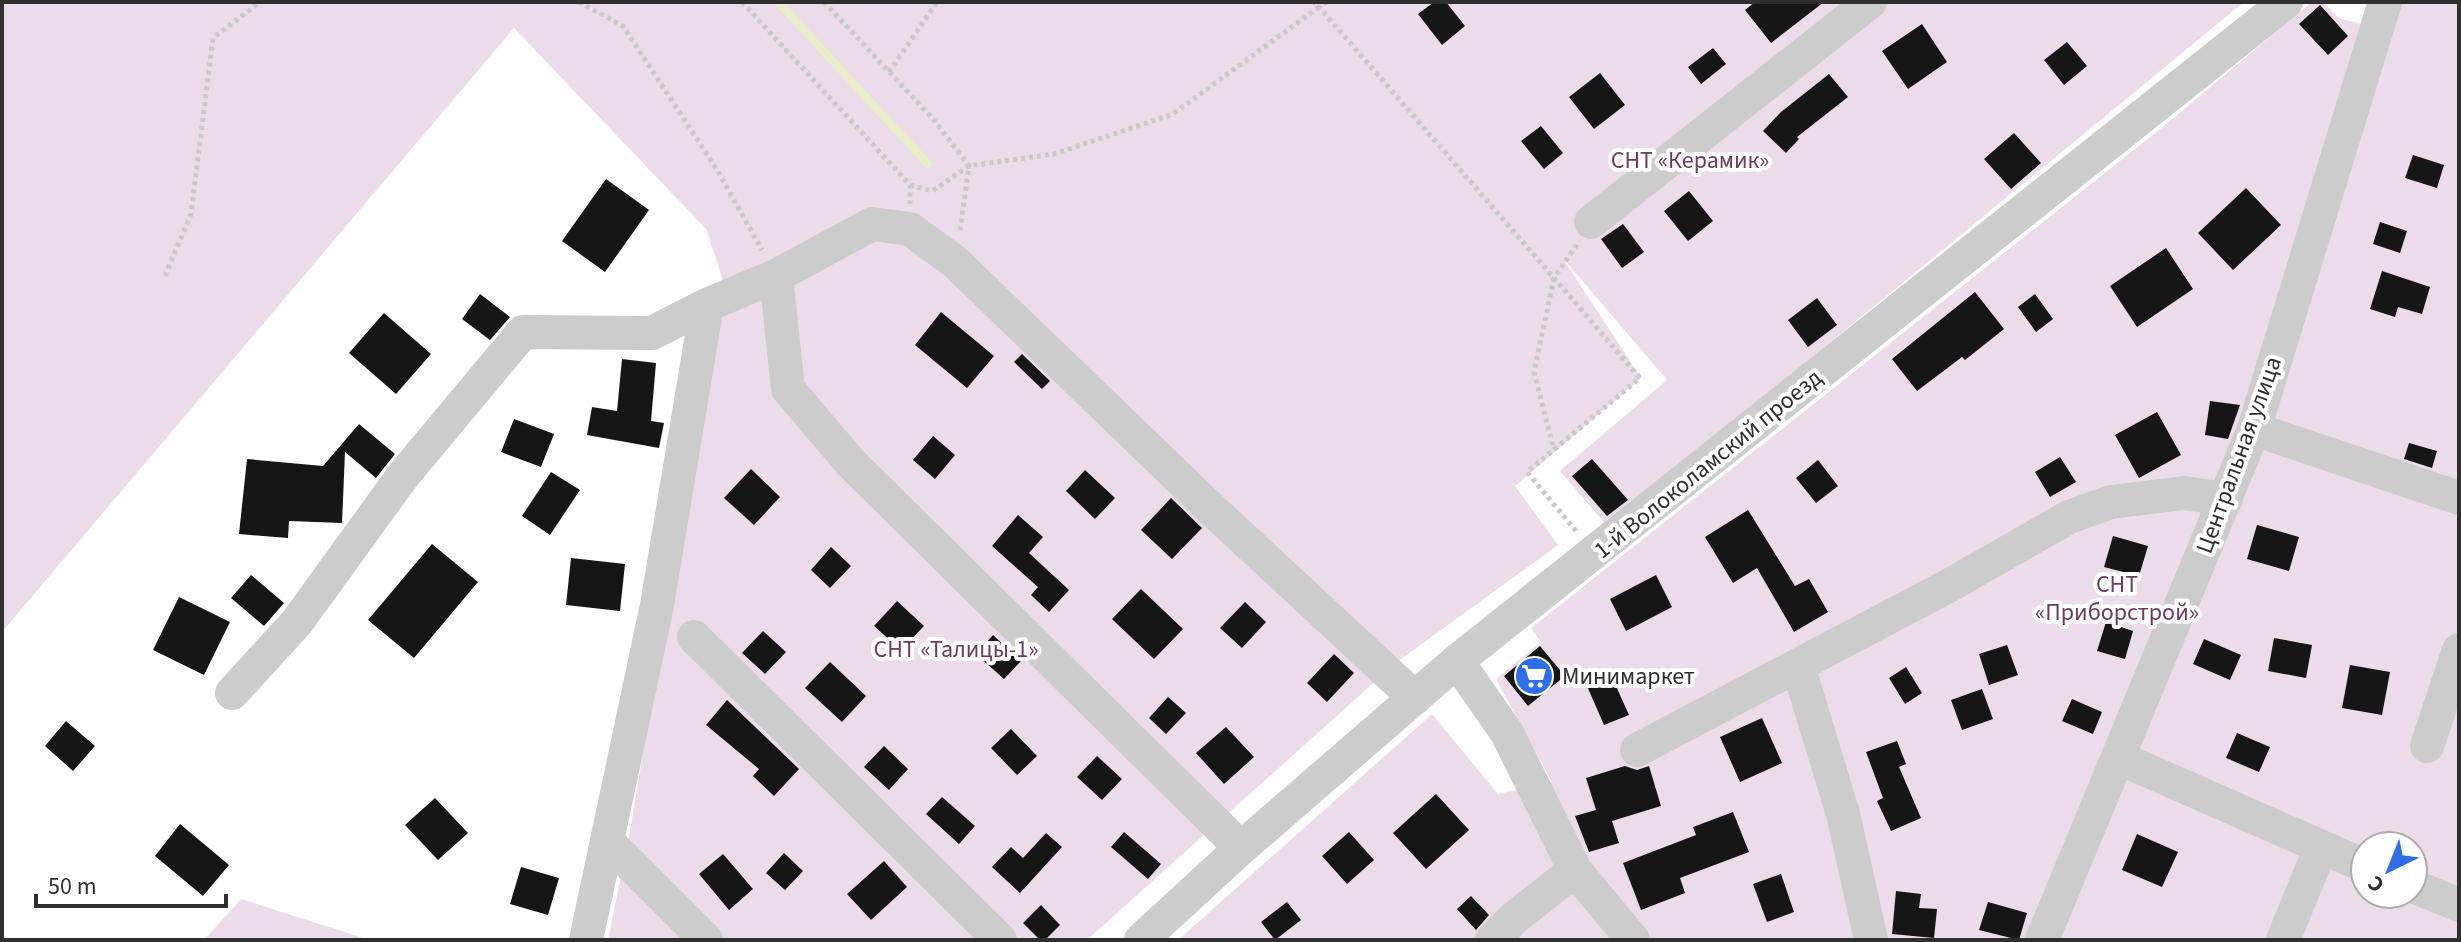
<svg xmlns="http://www.w3.org/2000/svg" width="2461" height="942" viewBox="0 0 2461 942" font-family="'Source Sans 3',sans-serif">
  <rect width="100%" height="100%" fill="#fff"/>
  <!-- green -->
  <path fill="#ecdce9" fill-rule="evenodd" d="M2,2H2244L1607,526L1560,471L1667,380L1562,257L1641,378L1515,486L1558,545L1397,662L1087,940H608L630,831L722,277L706,229L514,28L2,632Z
    M2312,2H2323L2339,18L2389,32L2399,2H2459V940H1178L1432,714L1498,794L1552,782L1496,679L1541,642L1531,628L2159,130ZM2365,846H2413V894H2365Z
    M241,899L370,940H204Z"/>
  <g fill="none" stroke-linecap="round" stroke-linejoin="round">
    <!-- stream -->
    <path stroke="#e8edc8" stroke-width="8" d="M778,2L928,164"/>
  </g>
  <!-- building -->
  <path fill="#161616" d="M1434,2H1446L1465,26L1442,45L1418,14Z
    M1755,2H1824L1771,43L1745,10Z
    M2320,5L2348,36L2328,55L2299,24Z
    M1922,24L1947,62L1908,89L1882,51Z
    M2067,42L2087,66L2064,85L2044,60Z
    M1713,48L1726,64L1701,84L1688,67Z
    M1600,73L1625,105L1594,129L1569,97Z
    M1829,74L1848,97L1797,137L1799,139L1786,153L1763,131L1781,112Z
    M1541,126L1563,153L1544,169L1521,141Z
    M2014,133L2041,163L2011,189L1984,159Z
    M2413,155L2444,165L2437,188L2405,178Z
    M606,179L649,210L605,272L562,241Z
    M2246,188L2281,225L2233,270L2198,233Z
    M1689,191L1713,221L1688,241L1664,211Z
    M2380,222L2407,231L2400,253L2373,244Z
    M1623,224L1644,252L1622,268L1601,239Z
    M2166,248L2193,289L2137,327L2110,286Z
    M2382,271L2430,287L2422,314L2398,307L2395,317L2370,309Z
    M1975,292L2004,329L1965,360L1962,357L1917,391L1892,359Z
    M480,294L510,317L490,340L462,319Z
    M2035,294L2053,319L2036,332L2018,307Z
    M1817,298L1837,325L1808,347L1788,320Z
    M941,312L994,356L967,388L915,345Z
    M384,313L431,354L396,394L349,353Z
    M1022,354L1050,381L1042,389L1014,362Z
    M622,359L656,363L651,421L664,423L659,448L587,435L592,407L617,411Z
    M2210,401L2240,405L2228,439L2205,435Z
    M2157,412L2181,455L2139,478L2115,435Z
    M514,419L554,434L541,467L501,452Z
    M359,424L395,454L376,478L345,452L342,523L289,521L288,538L239,534L247,459L323,466Z
    M933,436L955,455L935,479L913,460Z
    M2409,443L2437,451L2432,468L2404,459Z
    M2060,457L2076,482L2050,497L2035,472Z
    M1592,459L1628,500L1607,516L1572,476Z
    M1818,460L1838,486L1816,503L1796,478Z
    M751,469L780,497L754,525L724,498Z
    M1085,470L1115,498L1095,519L1066,491Z
    M551,472L580,490L550,535L522,516Z
    M1171,498L1202,528L1172,559L1141,530Z
    M1748,510L1795,586L1809,579L1828,612L1794,632L1757,568L1733,583L1705,537Z
    M1018,515L1043,537L1029,553L1069,590L1049,612L1031,595L1038,587L992,546Z
    M2257,525L2299,537L2289,571L2247,559Z
    M2113,536L2148,546L2139,576L2104,567Z
    M432,544L478,582L414,658L368,620Z
    M831,547L851,566L830,588L811,570Z
    M571,558L625,564L620,611L566,605Z
    M251,575L284,603L264,626L231,598Z
    M1656,575L1672,607L1626,631L1610,599Z
    M1141,589L1183,629L1154,659L1112,619Z
    M179,597L230,622L204,675L153,650Z
    M897,601L924,626L901,650L874,626Z
    M1245,602L1266,622L1242,648L1220,628Z
    M2106,622L2133,631L2125,659L2097,651Z
    M763,631L786,652L765,674L742,653Z
    M993,635L1021,661L1004,679L976,654Z
    M2274,638L2312,645L2306,678L2268,671Z
    M2204,639L2241,655L2230,680L2193,664Z
    M2007,645L2018,675L1989,685L1979,654Z
    M1540,646L1565,676L1528,706L1504,676Z
    M1334,654L1354,673L1327,702L1307,683Z
    M830,662L866,696L842,722L805,688Z
    M2350,665L2390,672L2382,715L2342,708Z
    M1906,667L1922,693L1905,704L1889,678Z
    M1611,675L1629,715L1604,725L1587,686Z
    M1982,689L1993,719L1962,730L1951,700Z
    M1168,697L1186,713L1166,734L1149,718Z
    M2072,699L2102,712L2093,734L2062,721Z
    M727,700L799,769L774,796L753,776L759,769L706,725Z
    M1762,718L1782,763L1740,782L1720,737Z
    M66,721L95,746L73,771L45,746Z
    M1226,727L1254,757L1224,784L1196,753Z
    M1011,729L1037,756L1017,775L991,748Z
    M2237,733L2270,747L2259,772L2226,758Z
    M1897,741L1906,764L1899,767L1921,818L1891,831L1877,801L1883,798L1866,752Z
    M884,746L908,769L889,790L864,767Z
    M1097,756L1122,779L1102,800L1077,777Z
    M1625,766L1637,770L1649,766L1661,806L1612,821L1619,843L1589,852L1575,816L1596,810L1586,778Z
    M1436,794L1469,830L1426,869L1393,833Z
    M942,797L975,826L959,844L926,814Z
    M435,798L468,833L438,860L405,825Z
    M1733,812L1749,852L1680,878L1685,893L1641,910L1623,863L1696,835L1693,827Z
    M180,824L229,865L203,896L155,856Z
    M1124,832L1161,864L1148,879L1111,847Z
    M1349,832L1374,860L1347,884L1322,856Z
    M1046,833L1062,847L1020,893L992,867L1011,847L1023,858Z
    M2137,834L2178,852L2162,887L2122,870Z
    M784,853L803,871L785,890L766,873Z
    M723,854L753,889L729,910L699,874Z
    M884,861L907,887L871,920L847,894Z
    M521,867L559,878L548,915L510,904Z
    M1781,874L1794,912L1767,922L1753,884Z
    M1896,891L1921,894L1919,908L1937,909L1934,938L1892,934Z
    M1471,896L1489,915L1476,930L1457,909Z
    M1287,902L1301,920L1275,940L1261,922Z
    M1988,902L2027,913L2019,940L1979,930Z
    M1041,905L1060,925L1045,940H1040L1023,923Z"/>
  <g fill="none" stroke-linecap="round" stroke-linejoin="round">
    <!-- path -->
    <path stroke="#c9c9c9" stroke-width="5" stroke-dasharray="4 4" stroke-linecap="butt" d="M579,2L623,26L716,168L762,250
      M742,2L910,185V204
      M824,2L934,120L969,166L960,230
      M1327,2L1319,7L1554,278L1534,372L1554,450
      M889,72L937,2
      M910,185L932,191L969,166L1054,154L1173,114L1319,7L1314,2
      M165,276L191,214L213,38L260,2
      M1576,531L1527,472L1640,378L1554,278L1578,243"/>
    <!-- minor -->
    <path stroke="#ccc" stroke-width="34" d="M1591,222L1870,2
      M776,276L788,389L851,463L1241,848
      M2254,429L2459,498
      M694,637L1000,940
      M1457,661L1507,733L1575,870L1633,940
      M1798,666L1843,814L1871,940
      M232,693L297,622L402,477L523,332L652,333L707,305L776,276L872,224L910,229L955,262L1206,504L1415,698
      M2427,746L2459,650
      M1637,750L1950,585L2069,517L2111,502L2184,493L2226,499
      M2119,758L2365,866
      M607,841L706,940
      M2413,886L2459,905
      M586,940L657,605L707,305
      M1141,940L1241,848L1457,661L2286,2
      M1492,940L1513,919L1575,870
      M2042,940L2254,429L2385,2
      M2283,940L2321,847"/>
  </g>
  <!-- icons -->
  <defs>
    <g id="supermarket-disc" transform="scale(2)"><circle r="9.5" fill="#2e6ee9" stroke="#fff"/><path d="M-6-5.5h2.5l.6 2H6L4.5 2H-2.5L-4.4-4H-6ZM-1.5 3.2a1.3 1.3 0 1 0 .1 0ZM3 3.2a1.3 1.3 0 1 0 .1 0Z" fill="#fff"/></g>
  </defs>
  <g fill-rule="evenodd">
    <use href="#supermarket-disc" x="1534" y="676"/>
  </g>
  <g text-anchor="middle" dominant-baseline="central" stroke-width="8" stroke-linejoin="round" paint-order="stroke">
    <!-- park labels -->
    <g font-size="24" fill="#6c3b5f" stroke="#fff">
      <text x="1690" y="160">СНТ «Керамик»</text>
      <text x="2117" y="584">СНТ<tspan x="2117" dy="28">«Приборстрой»</tspan></text>
      <text x="956" y="649">СНТ «Талицы-1»</text>
    </g>
    <!-- street labels -->
    <g font-size="24" fill="#2f2f2f" stroke="#fff">
      <text transform="translate(2239 455) rotate(-70)">Центральная улица</text>
      <text transform="translate(1708 464) rotate(-39)">1-й Волоколамский проезд</text>
    </g>
    <!-- poi labels -->
    <g font-size="24" fill="#2f2f2f" stroke="#fff" text-anchor="start">
      <text x="1562" y="676">Минимаркет</text>
    </g>
  </g>
  <!-- border -->
  <rect width="2461" height="942" fill="none" stroke="#2f2f2f" stroke-width="8"/>
  <!-- north arrow -->
  <g transform="translate(2389 870) rotate(223)"><circle r="38" fill="#ffffff" stroke="#acacac" stroke-width="2"/>
  <path d="M0-6L14 30L0 20L-14 30Z" fill="#2e6ee9"/>
  <text y="-12" font-size="22" font-weight="bold" text-anchor="middle" fill="#2f2f2f">С</text>
  </g>
  <!-- scale -->
  <path d="M36 894v12h190v-12" fill="none" stroke="#2f2f2f" stroke-width="4"/>
  <text x="48" y="894" font-size="24" fill="#2f2f2f" stroke="#ffffff" stroke-width="6" paint-order="stroke">50 m</text>
</svg>
